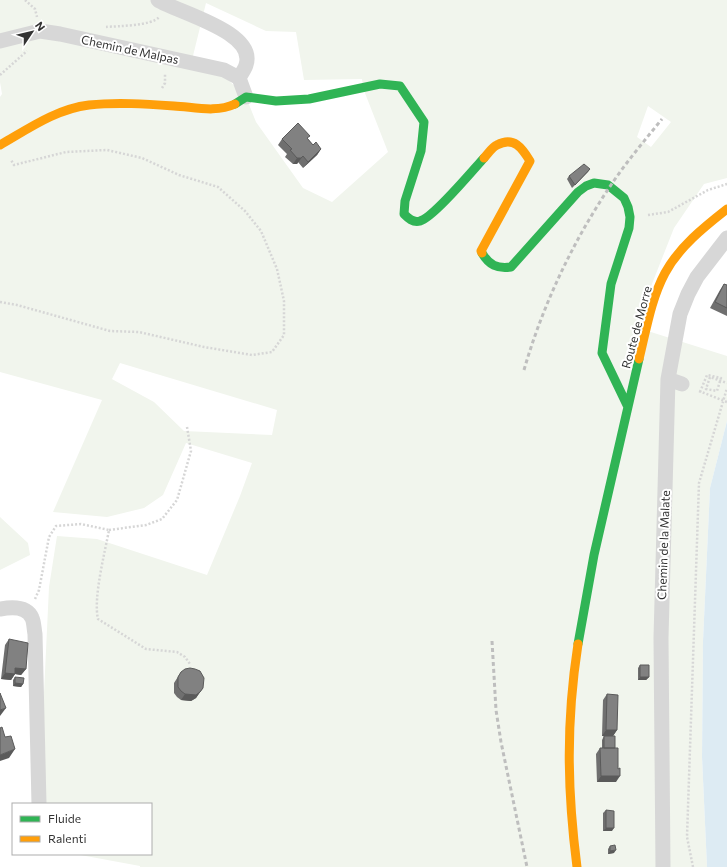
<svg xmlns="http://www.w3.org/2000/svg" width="727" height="867" viewBox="0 0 727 867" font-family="Commissioner,sans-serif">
  <rect width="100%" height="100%" fill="#fff"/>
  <!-- green -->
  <path fill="#f1f5ed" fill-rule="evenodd" d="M0,0H727V178L704,184L674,228L635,327L727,356V421L710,488L703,641L702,757L707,867H140V866L75,854H151V804H45L41,757L49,587L57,536L97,539L207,575L240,496L252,463L186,443L163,495L144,508L107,517L53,512L102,400L0,372V97L2,94L0,82ZM206,3L266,31L296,32L304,80L362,79L363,88L388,152L332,202L303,188L256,122L246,97L223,75L190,68ZM648,106L671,122L651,147L637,137ZM120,363L277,410L272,435L184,431L154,402L110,378L112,379Z
    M0,517L28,543L30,555L0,570Z"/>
  <!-- water -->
  <path fill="#ddebf3" d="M727,421V867H707L702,757L703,641L710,488Z"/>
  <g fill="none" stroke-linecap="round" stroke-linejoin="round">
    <!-- path -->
    <path stroke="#d6d6d6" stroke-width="2.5" stroke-dasharray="2 2" stroke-linecap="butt" d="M25,0L35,9L37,17
      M106,27C117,26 152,26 159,17
      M0,75L27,51
      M162,88L165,83V73
      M648,215L668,212L708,190L727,184
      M0,302L17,305L110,331L139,332L204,347L252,355L272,352L284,335V301L277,269L261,231L245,211L218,187L179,175L142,158L107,150L66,152L14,165L11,160
      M699,391L727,402
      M700,392L707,375L721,378L717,391L706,389L710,377L727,383
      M109,530L146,525L162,519L177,500L191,451L187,427
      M35,599L39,590L49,537L56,526L81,524L109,530C105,552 93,598 98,619L146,649L177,652L185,657L190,664
      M693,867L687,837L699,483L727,388"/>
    <!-- street -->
    <path stroke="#d7d7d7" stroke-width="15" d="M158,0C179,13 257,32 246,65C245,69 241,74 239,78
      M0,41L40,31L60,34L224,70L239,78L246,97
      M668,379L682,384
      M0,609C11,607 27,606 32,618C34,622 34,629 35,634L39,804
      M663,867L661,638L668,379L680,314L688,294L697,277L727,238"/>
    <!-- fast -->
    <path stroke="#30b455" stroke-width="9" d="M235,104L246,97L276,101L309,99L380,84L400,86L424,122L421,151L405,201L404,214C408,218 413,223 420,221C433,218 473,170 484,158
      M482,253C489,265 497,269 511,267L578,192L586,186L594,183L608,185L624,198L628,207L630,217L629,228L611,284L602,353L627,405
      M578,644L594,555L639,359"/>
    <!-- slow -->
    <path stroke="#ff9f0a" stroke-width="9" d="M0,145C28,129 56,109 89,105C117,102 146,104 174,106C194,107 216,113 235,104
      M482,253L481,251L530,161C522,148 514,136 497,145C492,147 488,154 484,158
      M639,359C646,331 651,299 665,273C679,247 704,227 727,209
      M577,867C567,789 566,722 578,644"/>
    <!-- rail -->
    <path stroke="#bebebe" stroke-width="3" stroke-dasharray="4 3" stroke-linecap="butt" d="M524,370C543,304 574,239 613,182C628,160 645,140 662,119
      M492,641L496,710L501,742L527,867"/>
  </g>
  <!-- wall -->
  <path fill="#6f6f6f" d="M282,139H308L313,145L321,149L317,155L303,168L298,162L297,164H293L285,157L287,154L278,145Z
    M590,169L588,172L572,188L567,179L569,176Z
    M724,284L727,285V316L710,308L720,290Z
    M9,639L26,669L21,675L15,674L11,680L1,679L5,645Z
    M640,665L649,677L646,680H638V668Z
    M181,672L203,688L196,698L191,701L181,700L177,697L174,693V683Z
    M15,677L23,684L21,687L13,686V680Z
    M607,694L617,730L613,736H602L603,700Z
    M604,736L616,782H597L596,754L600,748H602V740Z
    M606,810L612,831H603V813Z
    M610,846L614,853L608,854V849Z"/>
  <!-- shaded-wall -->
  <path fill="#5a5a5a" d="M321,149L317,155L303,168L308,162Z
    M303,156L297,164H293L297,158Z
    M15,668L26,669L21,675L15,674L11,680L1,679L5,673Z
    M640,677H649L646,680H638Z
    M15,683L23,684L21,687L13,686Z
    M200,692L196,698L191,701L181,700L185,694Z
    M6,708L0,716V710Z
    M606,730H617L613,736H602Z
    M15,749L9,758L0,761V755Z
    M601,776H620L616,782H597Z
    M606,828H614L612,831H603Z
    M616,850L614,853L608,854L610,851Z"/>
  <!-- building -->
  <path fill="#818181" stroke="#5a5a5a" d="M298,123L310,136L307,138L313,145L316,142L321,149L308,162L303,156L301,158H297L290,150L292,149L282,139Z
    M584,164L590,169L575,185L569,176Z
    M724,284L727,285V308L715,302Z
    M9,639L28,643L26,669L15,668V674L5,673Z
    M640,665H649V677H640Z
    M190,668L195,669L200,671L204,678L203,688L200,692L196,695L185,694L181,691L178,687V677L181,672L185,669Z
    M15,677L24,678L23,684L15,683Z
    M0,693L6,708L0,710Z
    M607,694L618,695L617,730H606Z
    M2,727L5,737L11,736L15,749L0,755V728Z
    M604,736H615V748H604Z
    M600,748H618V769L620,768V776H601Z
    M606,810L614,811V828H606Z
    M615,845L616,850L610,851V846Z"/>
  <g text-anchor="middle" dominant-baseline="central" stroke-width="4" stroke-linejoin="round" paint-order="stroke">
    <!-- street labels -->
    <g font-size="12" fill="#333" stroke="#fff">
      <text transform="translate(130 49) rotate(12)">Chemin de Malpas</text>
      <text transform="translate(636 327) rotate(-75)">Route de Morre</text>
      <text transform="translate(663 545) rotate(-88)">Chemin de la Malate</text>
    </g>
  </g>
  <!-- legend -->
  <rect x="12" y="803" width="140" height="52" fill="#ffffff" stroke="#adadad"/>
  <rect x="20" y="816" width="20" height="6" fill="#30b455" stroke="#adadad"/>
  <text x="48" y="823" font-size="12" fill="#333333">Fluide</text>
  <rect x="20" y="836" width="20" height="6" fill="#ff9f0a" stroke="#adadad"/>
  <text x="48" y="843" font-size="12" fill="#333333">Ralenti</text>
  <!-- north arrow -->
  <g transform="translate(32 32) rotate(55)" stroke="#ffffff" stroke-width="3" paint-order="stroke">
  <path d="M0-3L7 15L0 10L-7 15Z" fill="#333333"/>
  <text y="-6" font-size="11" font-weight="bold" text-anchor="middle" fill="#333333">N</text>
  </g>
</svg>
